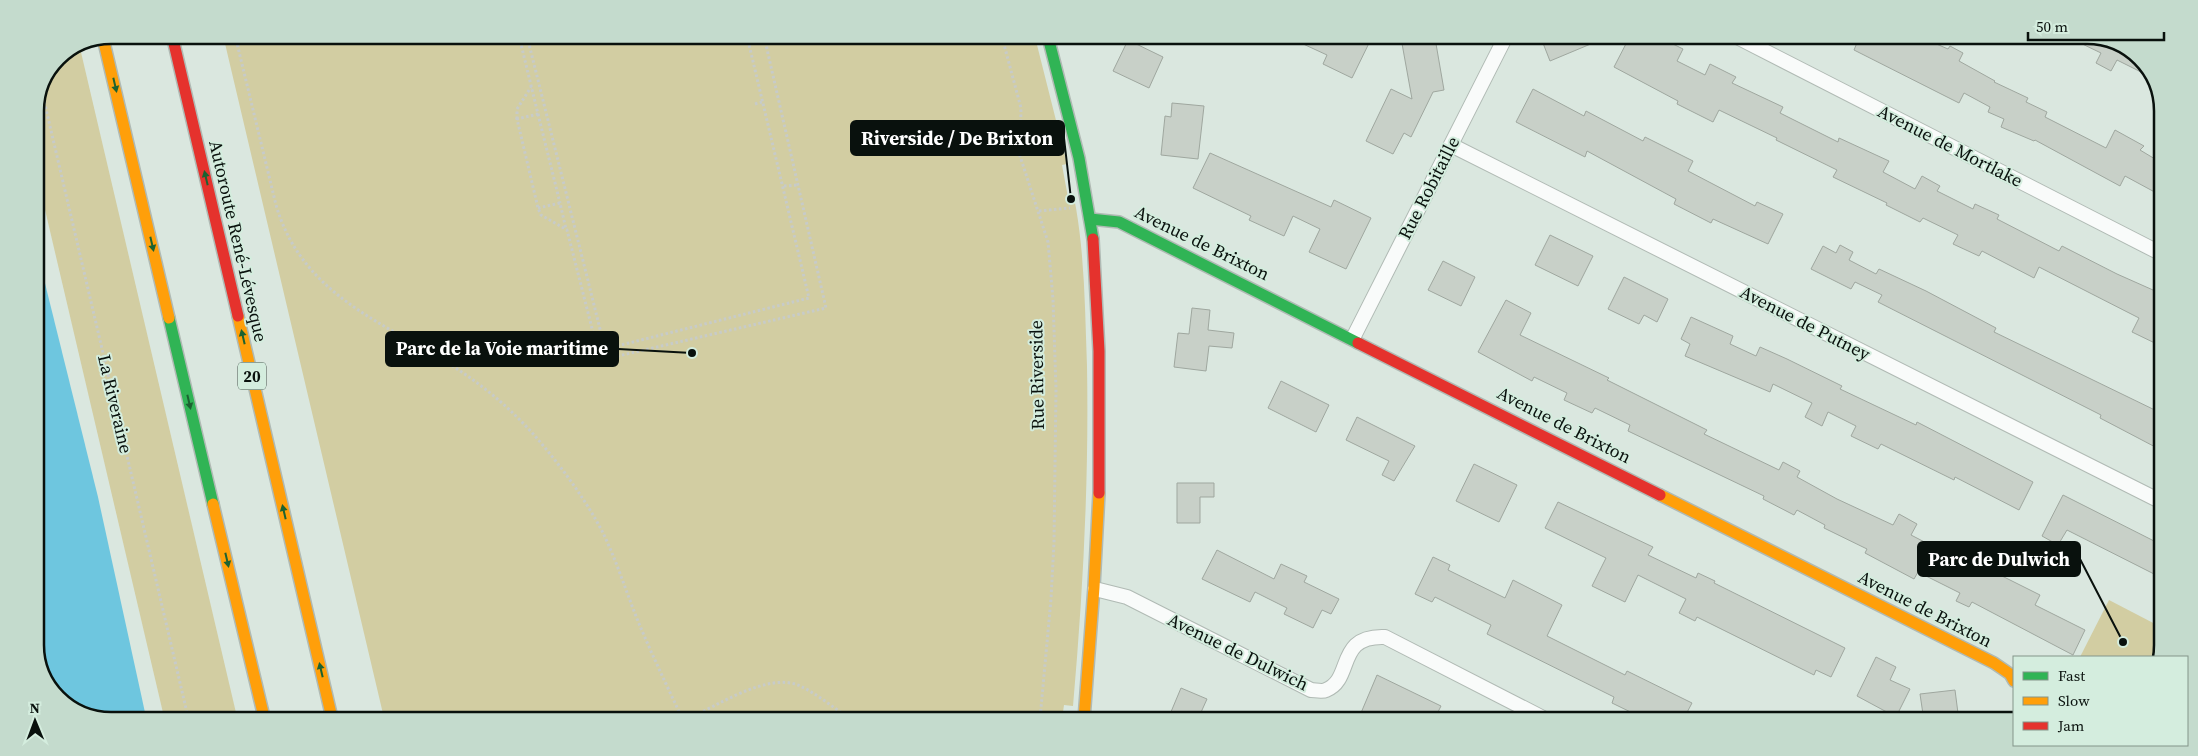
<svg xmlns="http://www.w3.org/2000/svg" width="2198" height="756" viewBox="0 0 2198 756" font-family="'Source Serif 4',serif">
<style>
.green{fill:#d2cda2}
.water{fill:#6ec6df}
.building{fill:#c8d0c8;stroke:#9fa79f}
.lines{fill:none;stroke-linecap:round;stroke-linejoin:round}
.street-casing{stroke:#b0bab4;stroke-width:16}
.fast-casing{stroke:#b0bab4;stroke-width:14}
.slow-casing{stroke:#b0bab4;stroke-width:14}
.jam-casing{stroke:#b0bab4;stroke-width:14}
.path{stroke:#c7cbc9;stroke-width:3;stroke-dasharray:2.5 2.5;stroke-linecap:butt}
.street{stroke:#f9fbfa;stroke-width:14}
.fast{stroke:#30b455;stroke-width:11}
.slow{stroke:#ff9f0a;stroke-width:11}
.jam{stroke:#e5322d;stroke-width:11}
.oneway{fill:#1c6231}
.labels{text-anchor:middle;stroke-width:4;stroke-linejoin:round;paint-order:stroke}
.shield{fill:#d4edde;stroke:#46534c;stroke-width:1}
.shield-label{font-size:16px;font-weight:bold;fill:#09110d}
.street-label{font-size:18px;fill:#09110d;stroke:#d4edde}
.rim{fill:none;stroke:#09110d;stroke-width:2.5}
.leader{fill:none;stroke:#09110d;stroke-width:2}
.callout-dot{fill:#09110d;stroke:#d4edde;stroke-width:2}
.callout{fill:#09110d;stroke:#09110d;stroke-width:2}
.callout-label{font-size:19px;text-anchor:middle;font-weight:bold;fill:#fff}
</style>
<rect width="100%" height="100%" fill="#dae7df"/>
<!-- green -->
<g class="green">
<path d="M223 35 1035 37 1067 164 1062 165 1069 203H1075L1076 208C1085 261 1085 313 1087 366 1089 480 1083 593 1073 706L1064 705 1062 719 384 718Z"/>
<path d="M80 48 237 717H164L35 167V106L57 57Z"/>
<path d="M2109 600 2159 626V657H2080Z"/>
</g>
<!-- water -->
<path class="water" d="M35 243 98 497 146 717H87L51 692 35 651Z"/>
<!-- building -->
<g class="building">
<path d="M1288 37H1372L1352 78 1323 64 1327 55Z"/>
<path d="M1401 38H1435L1444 90 1433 92 1411 137 1404 133 1393 154 1366 141 1391 89 1412 99Z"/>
<path d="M1541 38H1605L1550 61Z"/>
<path d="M1629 38H1661L1683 49 1677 61 1705 75 1710 64 1736 77 1732 83 1783 107 1780 113 1838 142 1839 138 1889 161 1883 172 1915 189 1922 176 1940 186 1937 191 1973 209 1975 204 1999 215 1997 219 2059 251 2062 246 2117 274 2162 294 2161 346 2132 332 2139 318 2039 267 2034 278 1982 251 1979 256 1953 244 1958 235 1923 218 1920 222 1886 205 1887 203 1833 177 1837 170 1776 140 1777 138 1719 110 1713 122 1677 104 1678 101 1614 67Z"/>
<path d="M1859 38 1925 39 1948 49 1950 46 1963 53 1959 61 1995 81 1994 82 2028 98 2026 102 2047 112 2045 117 2106 148 2115 130 2144 146 2140 150 2160 162 2156 171 2162 174V196L2125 176 2120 186 2035 140 2034 141 2001 127 2004 119 1988 112 1990 107 1964 93 1959 103 1854 50Z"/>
<path d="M2072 39H2111L2147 64 2151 73 2149 76 2117 60 2111 71 2096 63 2101 53Z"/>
<path d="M1128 40 1163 57 1149 88 1113 71Z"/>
<path d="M1533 89 1584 116 1586 111 1643 141 1645 137 1693 161 1688 171 1755 206 1757 202 1783 214 1768 244 1713 219 1711 223 1674 204 1676 199 1587 151 1585 157 1516 122Z"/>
<path d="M1172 103 1204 106 1198 159 1161 155 1165 116 1171 117Z"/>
<path d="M1210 153 1331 207 1334 200 1371 218 1346 269 1309 252 1320 229 1293 216 1284 236 1249 220 1251 216 1193 188Z"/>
<path d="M1550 235 1593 256 1578 286 1535 265Z"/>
<path d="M1840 245 1853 252 1849 260 1876 274 1879 269 1926 291 1996 328 1994 332 2161 413V450L2100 418 2101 415 1878 302 1882 295 1855 282 1851 289 1811 269 1823 246 1836 253Z"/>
<path d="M1443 261 1475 277 1461 306 1428 290Z"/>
<path d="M1624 277 1668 299 1657 322 1644 315 1639 324 1608 309Z"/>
<path d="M1506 300 1531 313 1520 335 1609 378 1607 380 1707 430 1704 434 1779 470 1783 462 1800 471 1797 477 1837 499 1893 525 1899 514 1917 524 1911 535 1938 549 1940 545 2040 595 2035 605 2085 630 2073 655 1972 602 1969 607 1956 601 1960 593 1918 572 1914 579 1865 553 1867 549 1824 528 1825 525 1797 510 1794 515 1763 499 1764 496 1628 431 1630 425 1595 408 1592 413 1564 400 1567 393 1534 377 1532 381 1478 352Z"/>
<path d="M1192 308 1210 310 1208 330 1234 333 1232 348 1209 346 1206 371 1174 367 1178 333 1189 334Z"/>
<path d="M1691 317 1733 336 1730 344 1756 356 1760 347 1787 359 1842 386 1840 389 1916 425 1917 422 2033 482 2019 510 1955 477 1954 480 1881 444 1878 449 1851 436 1856 426 1828 412 1822 426 1805 417 1812 403 1773 384 1770 392 1685 356 1690 344 1681 339Z"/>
<path d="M1281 381 1329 405 1316 432 1268 408Z"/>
<path d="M1357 417 1415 446 1394 481 1382 475 1389 461 1346 440Z"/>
<path d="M1474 464 1517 485 1499 522 1456 501Z"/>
<path d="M1177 483H1214V497H1200V523H1177Z"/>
<path d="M2063 495 2160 544V577L2067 530 2058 545 2042 536Z"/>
<path d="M1558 502 1653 547 1648 555 1696 578 1698 573 1715 581 1714 583 1845 648 1831 677 1816 670 1814 675 1697 617 1695 621 1679 613 1686 599 1638 575 1625 602 1592 586 1606 558 1545 528Z"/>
<path d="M1217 550 1274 579 1281 564 1307 576 1304 582 1339 599 1331 614 1322 610 1313 628 1284 614 1287 608 1255 592 1250 602 1202 579Z"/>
<path d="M1433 557 1450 565 1448 570 1505 598 1513 580 1562 605 1547 636 1625 675 1627 671 1692 703 1683 720H1647L1612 703 1614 697 1487 634 1491 625 1435 597 1432 602 1415 594Z"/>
<path d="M1876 657 1896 667 1890 680 1910 689 1896 717 1857 696Z"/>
<path d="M1377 675 1441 706 1434 720H1358Z"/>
<path d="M1181 688 1207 699 1198 719H1168Z"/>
<path d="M1955 690 1959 721H1924L1920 694Z"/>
</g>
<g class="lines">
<defs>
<g id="street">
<path d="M1739 38 2162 254"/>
<path d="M1451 145 2160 501"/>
<path d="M1353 338 1505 38"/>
<path d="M1095 589 1127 597 1311 690C1315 690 1322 692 1326 690 1354 679 1335 635 1385 637L1547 720"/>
</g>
<g id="fast">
<path d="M1048 37 1079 158 1093 239"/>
<path d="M1090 219 1119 222 1358 343"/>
<path d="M169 318 213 504"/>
</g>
<g id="slow">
<path d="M103 38 169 318"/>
<path d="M238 316 332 718"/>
<path d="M1660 495 1994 663 2010 674 2014 681"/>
<path d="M213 504 264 717"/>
<path d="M1084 719 1094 587 1099 493"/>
</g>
<g id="jam">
<path d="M172 35 238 316"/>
<path d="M1093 239 1099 351V493"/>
<path d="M1358 343 1660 495"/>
</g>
</defs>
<!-- street casing -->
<use href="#street" class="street-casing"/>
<!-- fast casing -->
<use href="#fast" class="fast-casing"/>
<!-- slow casing -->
<use href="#slow" class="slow-casing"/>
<!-- jam casing -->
<use href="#jam" class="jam-casing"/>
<!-- path -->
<g class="path">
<path d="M235 35 276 205C302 295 383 322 454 367 484 386 511 409 535 436 560 465 584 497 602 531 617 561 627 595 640 626 653 657 668 688 682 718"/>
<path d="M519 36 538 114 517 119 538 208 541 215 567 230 599 356 605 359 826 308 764 36"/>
<path d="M527 36 605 349 809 298 747 36"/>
<path d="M1002 37 1021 108 1020 156 1048 242 1053 299 1056 389 1054 542 1051 599 1040 719"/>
<path d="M42 92 188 717"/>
<path d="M755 104 762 102"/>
<path d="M538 114 560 203"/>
<path d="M517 119V109L531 87"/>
<path d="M784 186 798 185"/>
<path d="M538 208 560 203 566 229"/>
<path d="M1039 211 1070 208"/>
<path d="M2003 714H2005"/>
<path d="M690 718C718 705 767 673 798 685 816 693 834 708 850 719"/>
</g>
<!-- street -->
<use href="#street" class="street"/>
<!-- fast -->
<use href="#fast" class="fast"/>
<!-- slow -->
<use href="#slow" class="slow"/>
<!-- jam -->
<use href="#jam" class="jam"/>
</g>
<!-- one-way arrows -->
<defs><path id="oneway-solid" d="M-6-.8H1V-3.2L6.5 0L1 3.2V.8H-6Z" transform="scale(1.25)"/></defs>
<g class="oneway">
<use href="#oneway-solid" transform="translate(115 85) rotate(77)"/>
<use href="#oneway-solid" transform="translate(206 178) rotate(-103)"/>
<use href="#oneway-solid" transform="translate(152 244) rotate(77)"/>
<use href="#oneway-solid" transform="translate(243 337) rotate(-103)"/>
<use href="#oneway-solid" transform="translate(189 402) rotate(77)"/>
<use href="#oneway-solid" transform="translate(284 512) rotate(-103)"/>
<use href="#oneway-solid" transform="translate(227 560) rotate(77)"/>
<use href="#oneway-solid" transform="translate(321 670) rotate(-103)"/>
</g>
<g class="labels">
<!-- shield labels -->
<rect class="shield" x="238" y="362.5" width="28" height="27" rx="4"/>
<g class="shield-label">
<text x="252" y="382">20</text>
</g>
<!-- street labels -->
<g class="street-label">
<text transform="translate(1950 146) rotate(27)" y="6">Avenue de Mortlake</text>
<text transform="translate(1429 188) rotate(-63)" y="6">Rue Robitaille</text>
<text transform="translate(238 241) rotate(77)" y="6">Autoroute René-Lévesque</text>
<text transform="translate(1202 243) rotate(26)" y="6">Avenue de Brixton</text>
<text transform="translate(1805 323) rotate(27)" y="6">Avenue de Putney</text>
<text transform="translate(1037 375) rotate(-91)" y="6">Rue Riverside</text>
<text transform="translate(115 404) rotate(77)" y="6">La Riveraine</text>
<text transform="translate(1564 425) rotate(27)" y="6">Avenue de Brixton</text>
<text transform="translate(1925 609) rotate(27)" y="6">Avenue de Brixton</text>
<text transform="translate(1238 652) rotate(26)" y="6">Avenue de Dulwich</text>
</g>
</g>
<!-- crop -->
<path d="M0 0H2198V756H0ZM111 44H2087A67 67 0 0 1 2154 111V645A67 67 0 0 1 2087 712H111A67 67 0 0 1 44 645V111A67 67 0 0 1 111 44Z" fill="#c4dbcd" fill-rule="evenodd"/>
<path class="rim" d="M111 44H2087A67 67 0 0 1 2154 111V645A67 67 0 0 1 2087 712H111A67 67 0 0 1 44 645V111A67 67 0 0 1 111 44Z"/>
<!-- callouts -->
<path class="leader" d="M1071 199L1064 138M692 353L618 349M2123 642L2080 559"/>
<g class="callout-dot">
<circle cx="1071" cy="199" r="5"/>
<circle cx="692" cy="353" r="5"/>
<circle cx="2123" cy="642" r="5"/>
</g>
<g class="callout">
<rect x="851" y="121" width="213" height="34" rx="5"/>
<rect x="386" y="332" width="232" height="34" rx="5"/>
<rect x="1918" y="542" width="162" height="34" rx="5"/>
</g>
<g class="callout-label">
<text x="957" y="145">Riverside / De Brixton</text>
<text x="502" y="355">Parc de la Voie maritime</text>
<text x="1999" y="566">Parc de Dulwich</text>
</g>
<!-- legend -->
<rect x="2013" y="656" width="175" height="90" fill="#d4edde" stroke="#83958a"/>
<rect x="2023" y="672" width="25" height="8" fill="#30b455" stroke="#83958a"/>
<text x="2058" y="681" font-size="15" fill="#09110d">Fast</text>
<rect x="2023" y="697" width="25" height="8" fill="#ff9f0a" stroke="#83958a"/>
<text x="2058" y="706" font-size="15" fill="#09110d">Slow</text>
<rect x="2023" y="722" width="25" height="8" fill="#e5322d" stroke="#83958a"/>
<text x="2058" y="731" font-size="15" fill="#09110d">Jam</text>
<!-- north arrow -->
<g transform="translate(35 721) rotate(359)" stroke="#d4edde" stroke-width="4" paint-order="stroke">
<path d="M0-4L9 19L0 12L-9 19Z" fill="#09110d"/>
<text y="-8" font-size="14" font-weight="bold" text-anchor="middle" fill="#09110d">N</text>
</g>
<!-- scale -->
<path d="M2028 32v8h136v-8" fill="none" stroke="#09110d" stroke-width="2.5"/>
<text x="2036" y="32" font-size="15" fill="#09110d" stroke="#d4edde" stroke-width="4" paint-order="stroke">50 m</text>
</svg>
